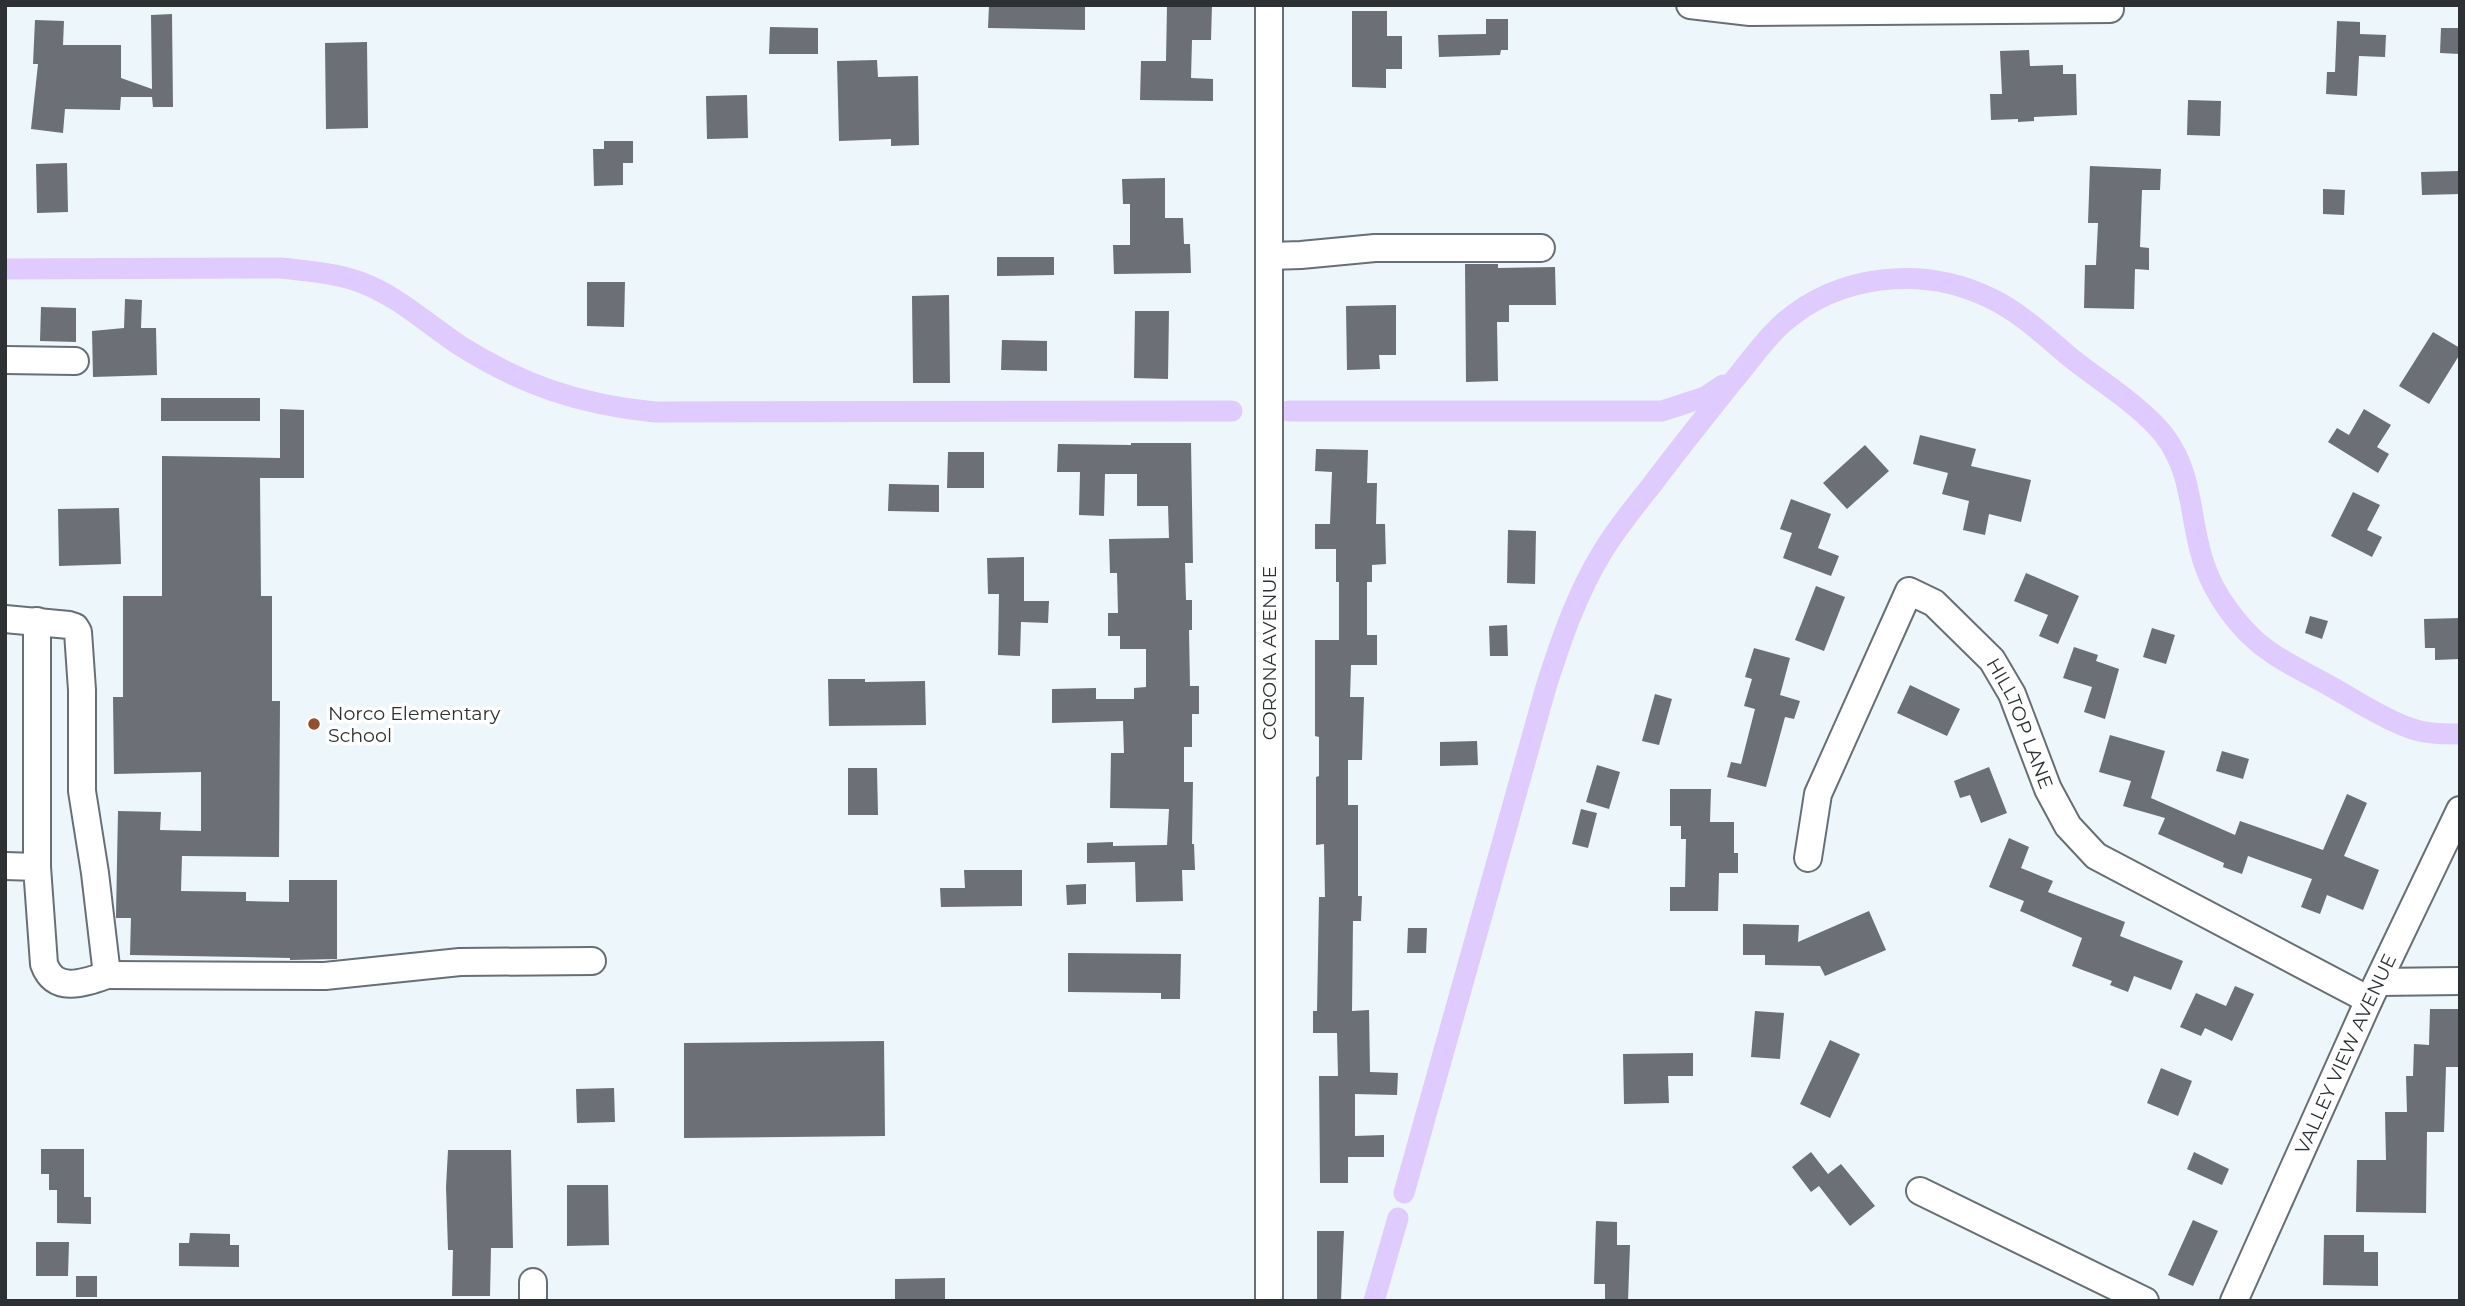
<svg xmlns="http://www.w3.org/2000/svg" width="2465" height="1306" viewBox="0 0 2465 1306" font-family="Montserrat,sans-serif">
<style>
.lines{fill:none;stroke-linecap:round;stroke-linejoin:round}
.canal{stroke:#dfcbfd;stroke-width:21}
.building{fill:#6c6f76}
.minor-casing{stroke:#686f74;stroke-width:30}
.minor{stroke:#fff;stroke-width:26}
.poi-dot{fill:#954e2a;stroke:#fff;stroke-width:2.5}
.labels{text-anchor:middle;stroke-width:7;stroke-linejoin:round;paint-order:stroke}
.street-label{font-size:19px;fill:#2d3133;stroke:#fff}
.poi-label{font-size:19px;fill:#2d3133;stroke:#fff;text-anchor:start}
</style>
<rect width="100%" height="100%" fill="#edf6fb"/>
<g class="lines">
<!-- canal -->
<g class="canal">
<path d="M5 269 281 268C307 271 335 273 360 282 398 296 426 323 459 345 522 385 581 405 655 412L1232 411"/>
<path d="M1289 411H1662L1705 397 1723 385"/>
<path d="M1404 1193 1546 687C1561 640 1577 593 1603 551 1617 528 1634 507 1651 486 1678 450 1706 415 1734 380 1750 361 1764 340 1782 324 1838 274 1923 265 1990 298 2020 312 2046 337 2071 358 2100 381 2142 407 2164 435 2196 477 2188 523 2206 569 2215 594 2235 622 2255 640 2276 659 2305 672 2330 686 2355 700 2380 717 2407 727 2424 734 2442 734 2460 734"/>
<path d="M1374 1301 1398 1218"/>
</g>
</g>
<!-- building -->
<g class="building">
<path d="M989 5H1085V30L988 28Z"/>
<path d="M1167 5H1212L1211 40H1192L1191 78 1213 79V101L1140 100 1141 61H1166Z"/>
<path d="M1352 11H1387V36H1402V69H1386V88L1352 87Z"/>
<path d="M172 14 173 107H153L152 97H121L120 110 65 109 63 133 31 129 38 64H33L35 20 64 21 63 45H121V78L152 89 151 15Z"/>
<path d="M1486 19H1508V50H1501L1500 55 1439 57 1438 35 1486 34Z"/>
<path d="M2337 21 2360 22V34L2386 35 2385 57 2359 56 2357 96 2326 94 2327 72H2335Z"/>
<path d="M770 27 818 28V54H769Z"/>
<path d="M2441 28H2460V54L2440 53Z"/>
<path d="M367 42 368 128 326 129 325 43Z"/>
<path d="M2029 50 2030 66 2063 65V74H2076L2077 115 2034 117V121L2018 122V119L1991 120 1990 94H2002L2000 51Z"/>
<path d="M877 60 878 77 918 76 919 145 891 146V139L839 141 837 61Z"/>
<path d="M747 95 748 138 707 139 706 96Z"/>
<path d="M2188 100 2221 101 2220 136 2187 135Z"/>
<path d="M604 141H633V163H623V185L594 186 593 149H604Z"/>
<path d="M67 163 68 212 37 213 36 164Z"/>
<path d="M2090 166 2161 169 2160 190H2142L2140 247 2149 248V270L2135 269 2134 309 2084 308 2085 265H2096L2098 223H2088Z"/>
<path d="M2460 171V194L2422 195 2421 172Z"/>
<path d="M1165 178V218H1183L1184 244H1190L1191 273 1114 274 1113 245H1130V204H1123L1122 179Z"/>
<path d="M2323 189 2345 190 2344 215 2323 214Z"/>
<path d="M997 257H1054V275L997 276Z"/>
<path d="M1465 264H1498V268L1555 267 1556 305H1509V322H1497L1498 381 1466 382Z"/>
<path d="M587 282H625L624 327 587 326Z"/>
<path d="M949 295 950 383H913L912 296Z"/>
<path d="M125 299 142 300 141 328H156L157 375 93 377 92 331 124 328Z"/>
<path d="M1396 305V355H1379L1380 369 1347 370 1346 306Z"/>
<path d="M41 307 76 308V342L40 341Z"/>
<path d="M1135 311H1169L1168 379 1134 378Z"/>
<path d="M2433 332 2460 348V354L2429 404 2399 386Z"/>
<path d="M1002 340 1047 341V371L1001 370Z"/>
<rect x="161" y="398" width="99" height="23"/>
<path d="M280 409 304 410V478H260L261 596H272V701H280L279 857 182 856 181 891 246 892V901L289 902V880H337V959L290 960V958L130 955 131 918H116V915L118 811 161 812 160 830 201 831V772L114 774 113 697H123V596H162V456L280 458Z"/>
<path d="M2364 409 2391 425 2377 447 2389 454 2378 473 2328 442 2337 428 2349 435Z"/>
<path d="M1920 435 1976 449 1971 466 2031 480 2021 522 1989 514 1985 535 1963 530 1969 501 1942 494 1948 473 1913 464Z"/>
<path d="M1131 443H1191L1193 563H1185L1186 600H1192V630H1189L1190 686H1199V714H1192V747H1184V782H1193L1192 844H1194L1195 870H1182L1183 901 1136 902 1135 862 1087 863V843L1113 842V846L1167 845 1169 809 1110 808 1111 753H1124L1123 721 1052 723V689L1096 688V699H1134V688L1146 687V649H1120V636H1108V613H1118L1117 573H1110L1109 539 1169 538 1168 506H1137V474H1105L1104 516 1079 515 1080 472H1057L1058 444 1131 445Z"/>
<path d="M1865 445 1889 471 1847 509 1823 483Z"/>
<path d="M1316 449 1368 450 1367 483H1377L1376 524H1385L1386 564 1372 565V582H1367V635H1377V665H1351L1350 697H1364L1362 760H1348V805H1358V896H1362L1361 921H1353L1352 1011 1369 1010 1370 1072 1398 1073 1397 1095 1355 1094V1136L1384 1135V1157H1348V1183H1320L1319 1076H1338L1337 1033H1313V1011H1317L1319 897H1325L1324 844 1316 845V777L1319 776V737L1315 736V640H1339V582H1336V549H1315V524H1330L1332 472 1315 471Z"/>
<path d="M948 452H984V488H947Z"/>
<path d="M889 484 939 485V512L888 511Z"/>
<path d="M2353 492 2380 505 2367 530 2382 537 2372 557 2331 536Z"/>
<path d="M1791 499 1831 514 1818 548 1839 556 1831 576 1783 558 1792 533 1780 529Z"/>
<path d="M119 508 121 564 59 566 58 509Z"/>
<path d="M1508 530 1536 531 1535 584 1507 583Z"/>
<path d="M1024 557V601H1049L1048 623 1021 622 1020 656 998 655 999 594H988L987 558Z"/>
<path d="M2026 573 2079 596 2058 644 2039 636 2048 615 2014 601Z"/>
<path d="M1816 586 1845 597 1824 651 1795 640Z"/>
<path d="M2310 616 2328 621 2322 639 2305 633Z"/>
<path d="M2460 618V659L2435 660V648H2425L2424 619Z"/>
<path d="M1507 625 1508 656H1490L1489 626Z"/>
<path d="M2152 628 2175 635 2166 664 2143 657Z"/>
<path d="M2074 647 2098 655 2096 661 2119 669 2105 719 2084 712 2092 687 2063 678Z"/>
<path d="M1754 648 1790 658 1780 695 1800 701 1794 719 1785 717 1766 787 1727 777 1731 762 1741 764 1755 709 1744 706 1752 679 1745 677Z"/>
<path d="M828 679H865V682L925 681 926 725 829 726Z"/>
<path d="M1910 685 1960 709 1947 736 1897 713Z"/>
<path d="M1655 694 1672 699 1659 745 1642 741Z"/>
<path d="M2110 735 2165 751 2151 798 2235 835 2240 821 2323 850 2347 794 2367 803 2344 856 2379 870 2363 910 2327 895 2320 914 2301 907 2312 879 2248 856 2242 874 2223 867 2224 863 2158 834 2165 818 2123 806 2131 781 2099 772Z"/>
<path d="M1477 741 1478 765 1440 766V742Z"/>
<path d="M2222 751 2249 759 2243 779 2216 771Z"/>
<path d="M1597 765 1620 772 1609 809 1586 802Z"/>
<path d="M1989 767 2007 813 1981 823 1970 795 1960 798 1954 781Z"/>
<path d="M848 768H877L878 815H848Z"/>
<path d="M1670 789H1711L1710 822H1734V853H1738V873H1719L1718 911H1670V887H1685L1686 839H1681V826H1670Z"/>
<path d="M1581 809 1597 813 1588 848 1572 844Z"/>
<path d="M2009 838 2029 847 2021 868 2053 881 2048 892 2125 922 2120 936 2183 961 2171 990 2134 976 2128 992 2110 985 2112 981 2072 966 2082 938 2020 911 2024 901 1989 887Z"/>
<path d="M964 870H1022V906L941 907 940 888H965Z"/>
<path d="M1086 884V904L1067 905 1066 885Z"/>
<path d="M1869 911 1886 950 1825 976 1820 966 1765 965V955H1743V924L1799 925 1798 942Z"/>
<path d="M1408 928H1427L1426 953H1407Z"/>
<path d="M1068 953 1181 954 1180 999H1161V993L1068 992Z"/>
<path d="M2235 986 2254 994 2232 1041 2205 1028 2201 1036 2180 1027 2196 993 2226 1006Z"/>
<path d="M2430 1009H2460V1067H2446L2444 1132H2427L2426 1213 2356 1212 2357 1160H2386L2385 1112H2407L2406 1076H2413L2414 1044 2429 1045Z"/>
<path d="M1755 1011 1784 1013 1780 1059 1751 1057Z"/>
<path d="M1830 1040 1860 1054 1830 1118 1800 1104Z"/>
<path d="M884 1041 885 1136 684 1138V1043Z"/>
<path d="M1693 1053V1076H1668L1669 1103 1624 1104 1623 1054Z"/>
<path d="M2161 1068 2192 1081 2178 1116 2147 1103Z"/>
<path d="M614 1088 615 1122 577 1123 576 1089Z"/>
<path d="M41 1149H84V1197H91V1224L57 1223V1190H49V1174H41Z"/>
<path d="M448 1150H511L513 1248H491L490 1296H452L453 1250H448L446 1187Z"/>
<path d="M1811 1152 1828 1174 1841 1164 1875 1206 1850 1226 1819 1186 1811 1192 1792 1167Z"/>
<path d="M2194 1152 2229 1169 2222 1185 2187 1169Z"/>
<path d="M567 1185H608L609 1245 567 1246Z"/>
<path d="M2193 1220 2218 1231 2193 1286 2168 1275Z"/>
<path d="M1596 1221 1617 1222V1245H1630L1628 1301H1605V1284H1594Z"/>
<path d="M1317 1231H1344L1341 1300H1317Z"/>
<path d="M190 1233 230 1234V1245H239V1267L179 1266V1243H189Z"/>
<path d="M2324 1235H2364V1252H2378V1286L2323 1285Z"/>
<path d="M36 1242H69L68 1276H36Z"/>
<rect x="76" y="1276" width="21" height="21"/>
<path d="M945 1278V1301H895V1279Z"/>
</g>
<g class="lines">
<defs>
<g id="minor">
<path d="M1269 5V1301"/>
<path d="M1690 5 1750 12 2110 9"/>
<path d="M1269 256 1301 255 1375 248H1541"/>
<path d="M5 360 75 361"/>
<path d="M5 619 69 625 75 627 78 632 82 690V791L95 873 107 975C84 983 55 994 44 964L37 867 5 866"/>
<path d="M37 621V867"/>
<path id="s1" d="M1808 858 1818 794 1909 591 1934 603 1992 660 2012 694 2048 789 2068 826 2096 856 2369 1000"/>
<path d="M107 975 325 976 460 962 592 961"/>
<path d="M2378 982 2460 981"/>
<path d="M1920 1191 2145 1301"/>
<path d="M533 1301V1282"/>
<path id="s2" d="M2234 1301 2369 1000 2460 810"/>
</g>
</defs>
<!-- minor casing -->
<use href="#minor" class="minor-casing"/>
<!-- minor -->
<use href="#minor" class="minor"/>
</g>
<!-- markers -->
<circle class="poi-dot" cx="314" cy="724" r="7"/>
<g class="labels">
<!-- street labels -->
<g class="street-label">
<text transform="translate(1269 653) rotate(-90)" y="7">CORONA AVENUE</text>
<text dy="7" stroke="none"><textPath href="#s1" startOffset="466">HILLTOP LANE</textPath></text>
<text dy="7" stroke="none"><textPath href="#s2" startOffset="271">VALLEY VIEW AVENUE</textPath></text>
</g>
<!-- poi labels -->
<g class="poi-label">
<text x="328" y="720">Norco Elementary<tspan x="328" dy="22">School</tspan></text>
</g>
</g>
<!-- border -->
<rect width="2465" height="1306" fill="none" stroke="#2d3133" stroke-width="14"/>
</svg>
